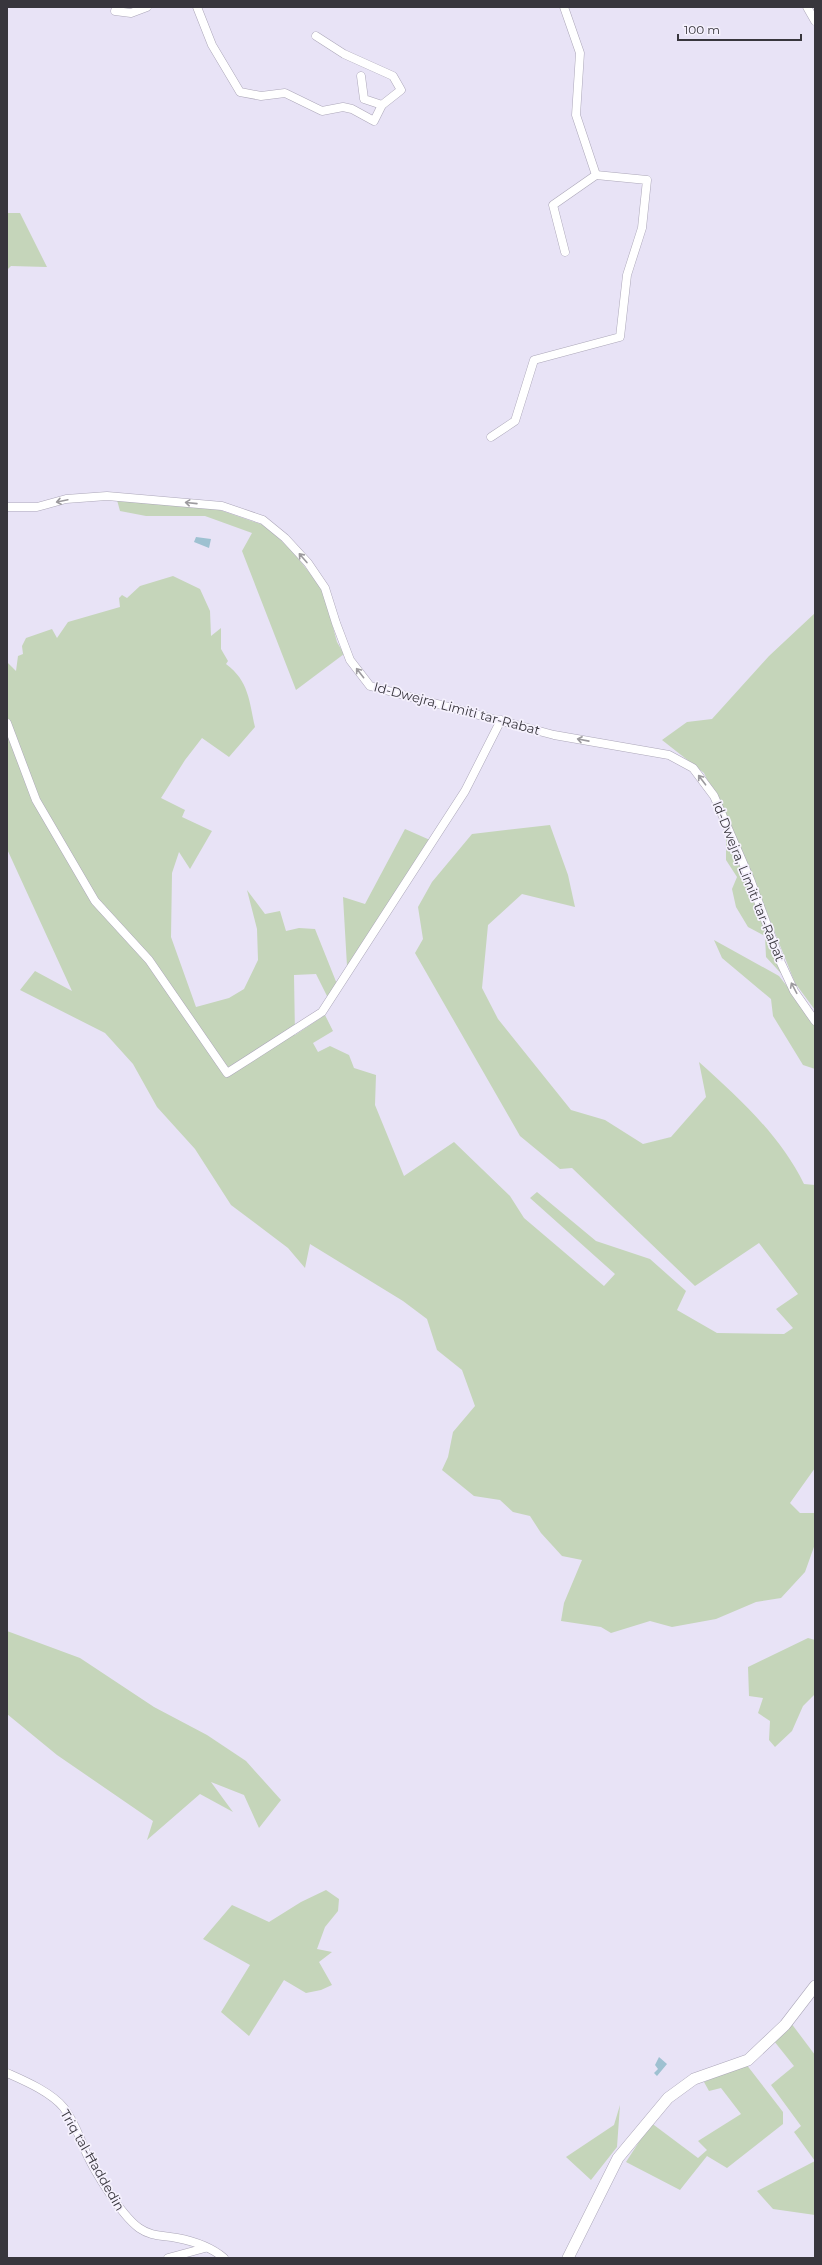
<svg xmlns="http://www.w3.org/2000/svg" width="822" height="2265" viewBox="0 0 822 2265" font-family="Montserrat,sans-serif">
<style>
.green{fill:#c5d5ba}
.water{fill:#9ec1d1}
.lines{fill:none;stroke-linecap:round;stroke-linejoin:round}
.street-casing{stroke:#aca7b9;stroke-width:9}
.secondary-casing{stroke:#aca7b9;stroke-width:12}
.street{stroke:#fff;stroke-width:8}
.secondary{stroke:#fff;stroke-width:11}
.oneway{stroke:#9c9a9e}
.labels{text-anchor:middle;stroke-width:3.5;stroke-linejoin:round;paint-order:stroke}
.street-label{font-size:13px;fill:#38363d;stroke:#f5f1fd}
</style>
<rect width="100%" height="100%" fill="#e8e3f6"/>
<!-- green -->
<g class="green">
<path d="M7 213H20L47 267 11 266 7 270Z"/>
<path d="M117 500 217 509 266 526 294 553 323 590 337 642 344 654 296 690 242 551 252 533 205 516H146L120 511Z"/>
<path d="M173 576 200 589 210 611 211 636 221 628V649L228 661 226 664C249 681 249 701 255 727L229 757 202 738 185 760 161 798 185 810 182 817 212 831 190 869 179 852 172 873 171 937 196 1007 229 998 244 989 258 960 257 929 247 890 265 914 280 911 286 931 299 928 315 929 337 984 328 998 316 974 294 975 295 1035 325 1015 333 1031 313 1043 318 1052 330 1046 349 1055 354 1068 376 1075 375 1105 404 1176 454 1142 510 1196 524 1218 604 1286 615 1274 530 1198 537 1192 596 1241 650 1259 686 1291 677 1310 717 1333 784 1334 793 1328 776 1309 798 1294 759 1243 695 1286 572 1168 560 1169 520 1136 415 953 423 939 418 907 432 882 472 834 550 825 568 875 575 907 522 894 488 925 482 988 498 1019 571 1110 605 1120 643 1144 671 1137 706 1097 699 1062C739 1098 780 1135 804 1184L815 1185V1468L790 1503 800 1513H815V1544L805 1572 781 1598 756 1602 716 1619 672 1627 650 1621 611 1633 601 1627 561 1621 564 1603 582 1560 562 1556 541 1533 530 1516 513 1512 500 1500 474 1496 442 1470 448 1457 453 1432 475 1406 462 1370 437 1350 427 1319 403 1301 310 1244 305 1268 288 1248 231 1205 195 1149 157 1107 133 1064 105 1033 20 990 35 971 72 991 7 849V662L16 671 18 656 23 654 22 646 26 638 52 629 57 638 68 622 120 607 119 598 122 595 127 598 140 586Z"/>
<path d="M815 613V1010L795 983 753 878 704 773 662 740 687 722 712 719 769 656Z"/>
<path d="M405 829 430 840 347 966 343 897 365 904Z"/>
<path d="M726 833 788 981 766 957 765 936 748 927 736 907 732 889 737 877 726 860Z"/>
<path d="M714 940 779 976 815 1022V1069L803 1065 773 1016 771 999 722 958Z"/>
<path d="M7 1631 80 1658 154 1707 207 1735 246 1761 281 1800 259 1828 244 1795 211 1782 233 1812 200 1794 147 1840 153 1821 57 1755 7 1714Z"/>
<path d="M808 1638 815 1640V1694L803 1706 792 1731 775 1747 769 1740 770 1721 758 1713 763 1698 749 1696 748 1667Z"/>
<path d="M326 1890 339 1899 338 1911 325 1927 317 1949 332 1952 319 1962 332 1985 321 1990 306 1993 284 1980 249 2036 221 2012 250 1965 203 1939 232 1905 269 1922 301 1902Z"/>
<path d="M791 2023 815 2055V2161L794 2132 801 2126 771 2085 794 2066 774 2041Z"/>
<path d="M746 2064 783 2112V2124L727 2168 707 2156 680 2190 626 2162 650 2125H654L698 2158 707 2150 698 2141 741 2114 721 2088 709 2091 704 2082Z"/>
<path d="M620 2105 617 2147 591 2180 566 2157 614 2125Z"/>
<path d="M815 2161V2215L773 2209 757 2191Z"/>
</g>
<!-- water -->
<g class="water">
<path d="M196 537 211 539 209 548 194 542Z"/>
<path d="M659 2057 667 2064 657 2076 654 2073 658 2069 655 2065Z"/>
</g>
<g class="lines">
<defs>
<g id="street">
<path d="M197 7 212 45 240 92 261 96 285 93 322 111 343 107 352 109 374 121 382 105 401 90 393 76 344 54 316 36"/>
<path d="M564 7 580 53 576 115 596 175 553 205 565 252"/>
<path d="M807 7 815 21"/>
<path d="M115 11 131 13 147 7"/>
<path d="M361 76 364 99 382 105"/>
<path d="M491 437 515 421 534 360 620 337 627 275 642 228 647 180 596 175"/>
<path d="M7 507H37L66 499 107 496 222 506 263 520 285 538 308 563 325 588 336 623 350 660 370 686 554 735 669 755 693 768 714 796 750 879 781 963 794 991 815 1021"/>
<path d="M7 723 36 800 95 901 149 960 227 1073 322 1012 465 791 501 720"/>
<path d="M7 2073C25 2081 51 2092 64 2108 73 2120 77 2131 83 2145 91 2167 121 2215 139 2228 152 2237 162 2235 177 2238 193 2241 211 2247 224 2258"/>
<path d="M168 2258 205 2248"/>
</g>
<path id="secondary" d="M568 2258 618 2158 668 2098 694 2079 748 2060 785 2025 815 1986"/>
</defs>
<!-- street casing -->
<use href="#street" class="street-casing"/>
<!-- secondary casing -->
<use href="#secondary" class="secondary-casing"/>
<!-- street -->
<use href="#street" class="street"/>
<!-- secondary -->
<use href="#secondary" class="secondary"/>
</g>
<!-- one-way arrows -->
<defs><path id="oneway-shaft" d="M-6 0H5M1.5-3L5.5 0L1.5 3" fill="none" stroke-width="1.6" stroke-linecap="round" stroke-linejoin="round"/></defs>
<g class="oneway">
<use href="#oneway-shaft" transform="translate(62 501) rotate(168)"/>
<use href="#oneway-shaft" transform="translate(191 503) rotate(-174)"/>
<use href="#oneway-shaft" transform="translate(303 558) rotate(-131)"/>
<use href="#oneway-shaft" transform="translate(360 673) rotate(-128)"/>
<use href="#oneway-shaft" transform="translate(583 740) rotate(-169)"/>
<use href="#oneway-shaft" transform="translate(702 780) rotate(-127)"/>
<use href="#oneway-shaft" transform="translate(794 988) rotate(-118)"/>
</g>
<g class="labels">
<!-- street labels -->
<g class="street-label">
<text transform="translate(457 708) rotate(15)" y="5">Id-Dwejra, Limiti tar-Rabat</text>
<text transform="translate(749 881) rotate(68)" y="5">Id-Dwejra, Limiti tar-Rabat</text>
<text transform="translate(93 2160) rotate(60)" y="5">Triq tal-Ħaddedin</text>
</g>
</g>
<!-- border -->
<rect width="822" height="2265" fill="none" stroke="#38363d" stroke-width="16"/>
<!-- scale -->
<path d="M678 34v6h123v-6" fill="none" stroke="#38363d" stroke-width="2"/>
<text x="684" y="34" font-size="12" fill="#38363d" stroke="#f5f1fd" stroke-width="3" paint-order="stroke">100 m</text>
</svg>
